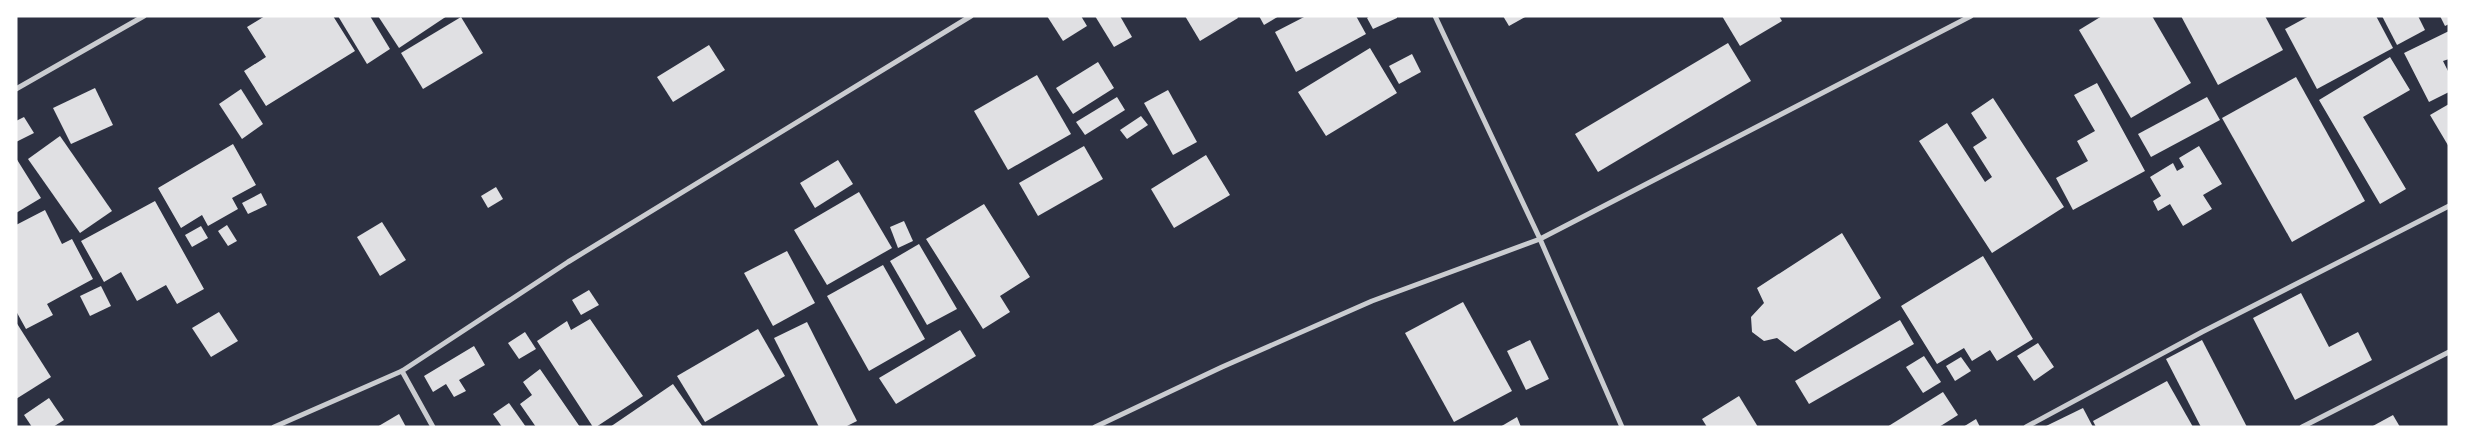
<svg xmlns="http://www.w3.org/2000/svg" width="2465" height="443" viewBox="0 0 2465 443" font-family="'Archivo Narrow',sans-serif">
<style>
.building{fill:#e0e0e3}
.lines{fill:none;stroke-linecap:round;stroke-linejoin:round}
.minor{stroke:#caccd0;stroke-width:5}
</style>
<rect width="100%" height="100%" fill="#2d3142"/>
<!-- building -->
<g class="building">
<path d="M265 16H333L355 51 266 106 244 71 266 57 247 27Z"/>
<path d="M338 16H370L390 49 367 64Z"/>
<path d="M378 16H447L399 48Z"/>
<path d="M1047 16H1081L1087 26 1063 41Z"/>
<path d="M1095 16H1120L1132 37 1114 47Z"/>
<path d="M1185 16H1237L1238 18 1200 41Z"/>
<path d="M1259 16H1279L1264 25Z"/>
<path d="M1306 16H1356L1366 34 1296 72 1275 32Z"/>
<path d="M1370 16H1397V18L1373 29 1367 18Z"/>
<path d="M1503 16H1527L1509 26Z"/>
<path d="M1722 16H1779L1782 21 1740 46Z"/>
<path d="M2102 16H2152L2191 83 2131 118 2079 30Z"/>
<path d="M2181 16H2265L2283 50 2218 85Z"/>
<path d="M2309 16H2376L2393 48 2317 89 2285 29Z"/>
<path d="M2382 16H2418L2425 30 2397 45Z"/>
<path d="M2440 16H2449V24L2445 26Z"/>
<path d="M461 17 483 53 423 89 401 53Z"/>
<path d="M2449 31V59L2443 61 2449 73V92L2429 102 2404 53Z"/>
<path d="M1728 43 1751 81 1598 172 1575 134Z"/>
<path d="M709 45 725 70 673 102 657 77Z"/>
<path d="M1370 48 1397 93 1326 136 1298 92Z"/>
<path d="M1412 54 1421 72 1399 84 1389 66Z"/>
<path d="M2390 57 2410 90 2363 117 2406 189 2380 204 2319 100Z"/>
<path d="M1098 62 1114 88 1073 114 1056 88Z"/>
<path d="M1037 75 1071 134 1008 170 974 111Z"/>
<path d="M2296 77 2365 201 2292 242 2222 118Z"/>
<path d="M2097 83 2145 171 2073 210 2056 178 2088 161 2077 141 2095 131 2074 95Z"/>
<path d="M95 88 113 125 71 144 53 108Z"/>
<path d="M241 89 263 124 242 139 219 104Z"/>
<path d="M1168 90 1197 142 1173 155 1144 103Z"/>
<path d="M1117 97 1125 110 1085 135 1076 122Z"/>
<path d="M2207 97 2220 120 2151 157 2138 134Z"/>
<path d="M1993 98 2064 207 1992 253 1919 141 1947 123 1985 182 1992 177 1973 147 1987 138 1971 113Z"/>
<path d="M2449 104V147L2430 115Z"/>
<path d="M1141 116 1148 125 1127 139 1120 130Z"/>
<path d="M24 117 34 133 16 142V121Z"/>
<path d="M60 136 112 211 80 233 28 159Z"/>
<path d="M233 144 256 185 232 198 238 209 208 226 202 215 181 228 158 188Z"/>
<path d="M1084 146 1103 179 1038 216 1019 183Z"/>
<path d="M2199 146 2222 184 2203 195 2212 209 2183 226 2170 204 2158 211 2153 201 2161 196 2150 177 2173 163 2177 171 2184 167 2179 158Z"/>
<path d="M1206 155 1230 195 1174 228 1151 189Z"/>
<path d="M16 158 41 198 16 213Z"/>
<path d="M838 160 853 184 815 208 800 183Z"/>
<path d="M496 187 503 199 488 208 481 196Z"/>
<path d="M859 192 892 248 827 285 794 230Z"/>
<path d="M261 193 267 205 248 214 242 203Z"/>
<path d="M155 201 204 289 177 304 166 285 137 301 121 272 104 282 81 241Z"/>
<path d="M984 204 1030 277 1000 296 1010 312 983 329 926 239Z"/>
<path d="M45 210 62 244 72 239 93 279 47 304 53 315 26 329 16 311V225Z"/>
<path d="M904 221 913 241 898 248 890 227Z"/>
<path d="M382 222 406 260 380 276 357 237Z"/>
<path d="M227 225 237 241 228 246 218 231Z"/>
<path d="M201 226 208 238 192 247 185 235Z"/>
<path d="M1842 233 1881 298 1795 352 1777 338 1764 341 1752 332 1751 317 1764 303 1757 288Z"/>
<path d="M919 244 957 309 927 325 890 261Z"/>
<path d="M787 251 815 303 773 326 744 273Z"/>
<path d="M1983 256 2033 339 1997 361 1990 350 1972 361 1964 348 1937 364 1901 306Z"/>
<path d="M883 265 925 339 869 371 827 296Z"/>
<path d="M101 286 111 306 90 316 80 296Z"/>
<path d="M589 290 599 305 581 315 572 300Z"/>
<path d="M2301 293 2329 347 2358 332 2372 360 2295 400 2253 318Z"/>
<path d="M1463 302 1512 391 1454 422 1405 333Z"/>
<path d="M219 312 238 341 211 357 192 328Z"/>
<path d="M590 319 643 396 596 427H593L537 341 567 321 571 330Z"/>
<path d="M1900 320 1914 344 1809 404 1795 381Z"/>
<path d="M16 322 51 377 16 399Z"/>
<path d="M807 322 857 421 845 427H819L774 338Z"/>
<path d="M758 329 785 376 705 422 677 376Z"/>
<path d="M960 330 976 356 896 404 879 378Z"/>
<path d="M525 332 536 349 519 359 508 343Z"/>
<path d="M1530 340 1549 379 1526 390 1507 351Z"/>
<path d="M2202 340 2247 427H2201L2166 359Z"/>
<path d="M2038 343 2054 367 2034 381 2017 356Z"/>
<path d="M474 346 485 365 459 380 466 391 454 397 446 384 433 392 424 376Z"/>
<path d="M1924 356 1941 382 1923 393 1906 367Z"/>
<path d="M1961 357 1971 371 1955 381 1946 366Z"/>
<path d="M540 369 580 427H536L520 404 532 395 523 382Z"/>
<path d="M2167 381 2193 427H2096L2093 421Z"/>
<path d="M673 384 703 427H610Z"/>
<path d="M1943 392 1958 415 1939 427H1887Z"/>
<path d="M1739 396 1758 427H1707L1702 419Z"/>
<path d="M49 398 64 420 53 427H32L24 415Z"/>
<path d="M509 403 526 427H502L493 414Z"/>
<path d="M2083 408 2093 427H2044Z"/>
<path d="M399 414 406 427H377Z"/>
<path d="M2393 415 2400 427H2371Z"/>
<path d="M1517 417 1521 427H1500Z"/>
<path d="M1976 419 1980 427H1963Z"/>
</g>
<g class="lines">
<!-- minor -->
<g class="minor">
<path d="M1435 16 1540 239 1622 427"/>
<path d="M16 89 144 16"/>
<path d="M402 371 433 427"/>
<path d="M274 427 402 371 568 262 971 16"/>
<path d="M1095 427 1222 367 1372 301 1540 239 1971 16"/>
<path d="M2026 427 2202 332 2449 206"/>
<path d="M2302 427 2449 352"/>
</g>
</g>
<!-- border -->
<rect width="2465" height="443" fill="none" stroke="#ffffff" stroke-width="35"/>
</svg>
